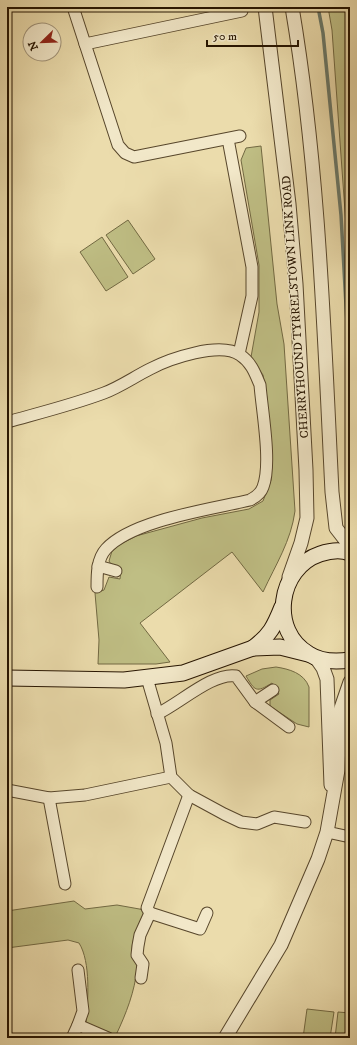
<svg xmlns="http://www.w3.org/2000/svg" width="357" height="1045" viewBox="0 0 357 1045" font-family="'IM FELL DW Pica',serif">
<style>
.green{fill:#bfbe84;stroke:#726942}
.lines{fill:none;stroke-linecap:round;stroke-linejoin:round}
.stream{stroke:#6a7868;stroke-width:3.5}
.minor-casing{stroke:#57462b;stroke-width:13}
.tertiary-casing{stroke:#57462b;stroke-width:15}
.secondary-casing{stroke:#261400;stroke-width:17}
.minor{stroke:#f2e8c9;stroke-width:11}
.tertiary{stroke:#f2e8c9;stroke-width:13}
.secondary{stroke:#f2e8c9;stroke-width:15}
.labels{text-anchor:middle;stroke-width:3;stroke-linejoin:round;paint-order:stroke}
.street-label{font-size:12px;fill:#261400;stroke:#f2e8c9}
</style>
<rect width="100%" height="100%" fill="#ebdcac"/>
<filter id="stains"><feTurbulence type="fractalNoise" baseFrequency=".005" numOctaves="4"/><feColorMatrix values="0 0 0 0 .2 0 0 0 0 .09 0 0 0 0 .02 0 0 0 .5 -.17"/></filter>
<radialGradient id="worn" r=".72"><stop offset=".6" stop-color="#630" stop-opacity="0"/><stop offset="1" stop-color="#630" stop-opacity=".3"/></radialGradient>
<!-- green -->
<g class="green">
<path d="M328 7H350V281L332 30Z"/>
<path d="M261 146 277 304 284 344 295 511C291 541 276 564 263 592L232 552 140 623 170 662 156 664H98L99 640 95 593 104 590 109 577 120 579 121 569 112 566 109 561 112 551 119 545 136 536 202 518 249 509 263 501 271 480 267 398 263 375 251 357 259 312V265L241 160 246 148Z"/>
<path d="M128 220 155 259 133 274 106 235Z"/>
<path d="M102 237 128 277 106 291 80 252Z"/>
<path d="M276 667C289 669 304 673 309 687V727L297 724 270 706V700L279 694 272 683C256 693 255 691 246 676L262 669Z"/>
<path d="M74 901 85 909 117 905 145 910C140 922 132 937 132 950 131 956 137 962 137 968 135 991 126 1014 116 1035L86 1023C88 1001 91 962 79 943L68 940 7 948V911Z"/>
<path d="M307 1009 334 1012 330 1038H303Z"/>
<path d="M338 1012 350 1013V1038H335Z"/>
</g>
<g class="lines">
<!-- stream -->
<path class="stream" d="M318 7 323 33 341 215 350 377"/>
<defs>
<g id="minor">
<path d="M73 7 118 145 125 153 134 157 240 136"/>
<path d="M85 44 242 11"/>
<path d="M228 139 252 267V296L239 354"/>
<path d="M7 422C39 413 72 405 104 393 120 387 134 377 150 369 169 359 220 341 240 355 251 362 255 373 260 385 262 411 272 464 263 487 261 493 256 497 250 500 212 509 132 520 106 549 97 559 97 574 97 587"/>
<path d="M98 566 116 571"/>
<path d="M147 678 166 743 171 777 189 795 224 814 241 822 257 824 274 817 305 822"/>
<path d="M255 702 273 690"/>
<path d="M157 714C179 704 213 672 236 676L255 702 289 727"/>
<path d="M7 790 49 798 85 795 171 777"/>
<path d="M49 798 65 884"/>
<path d="M327 832 350 837"/>
<path d="M150 913 147 908 189 795"/>
<path d="M141 978 143 964 137 955 138 946 140 935 150 913 200 929 207 913"/>
<path d="M78 1025 83 1011 78 970"/>
<path d="M72 1038 78 1025 108 1038"/>
</g>
<g id="tertiary">
<path d="M265 7 289 204 296 284 306 470 307 518 301 543 289 577"/>
<path d="M292 7C319 167 324 330 332 492L336 528 350 546"/>
<path d="M316 658 323 668 327 679 331 785"/>
<path d="M225 1038 281 945 318 859 327 832 338 770 340 711 350 682"/>
</g>
<g id="secondary">
<path d="M350 553C340 549 329 551 320 554 278 568 269 631 309 654 321 662 336 662 350 660"/>
<path d="M253 648C270 635 274 627 282 607"/>
<path d="M7 678 124 680 183 673 253 648 280 647 308 654"/>
</g>
</defs>
<!-- minor casing -->
<use href="#minor" class="minor-casing"/>
<!-- tertiary casing -->
<use href="#tertiary" class="tertiary-casing"/>
<!-- secondary casing -->
<use href="#secondary" class="secondary-casing"/>
<!-- minor -->
<use href="#minor" class="minor"/>
<!-- tertiary -->
<use href="#tertiary" class="tertiary"/>
<!-- secondary -->
<use href="#secondary" class="secondary"/>
</g>
<g class="labels">
<!-- street labels -->
<g class="street-label">
<text transform="translate(295 307) rotate(-94)" y="4">CHERRYHOUND TYRRELSTOWN LINK ROAD</text>
</g>
</g>
<!-- margin -->
<rect width="357" height="1045" fill="none" stroke="#ebdcac" stroke-width="24"/>
<rect x="8" y="8" width="341" height="1029" fill="none" stroke="#261400" stroke-width="2"/>
<rect x="12" y="12" width="333" height="1021" fill="none" stroke="#261400"/>
<!-- north arrow -->
<g transform="translate(42 42) rotate(247)"><circle r="19" fill="#f2e8c9" stroke="#a09379"/>
<path d="M0-3L7 15L0 10L-7 15Z" fill="#8f2418"/>
<text y="-6" font-size="11" font-weight="bold" text-anchor="middle" fill="#261400">N</text>
</g>
<!-- scale -->
<path d="M207 40v6h91v-6" fill="none" stroke="#261400" stroke-width="2"/>
<text x="213" y="40" font-size="12" fill="#261400" stroke="#f2e8c9" stroke-width="3" paint-order="stroke">50 m</text>
<rect width="100%" height="100%" filter="url(#stains)"/>
<rect width="100%" height="100%" fill="url(#worn)"/>
</svg>
